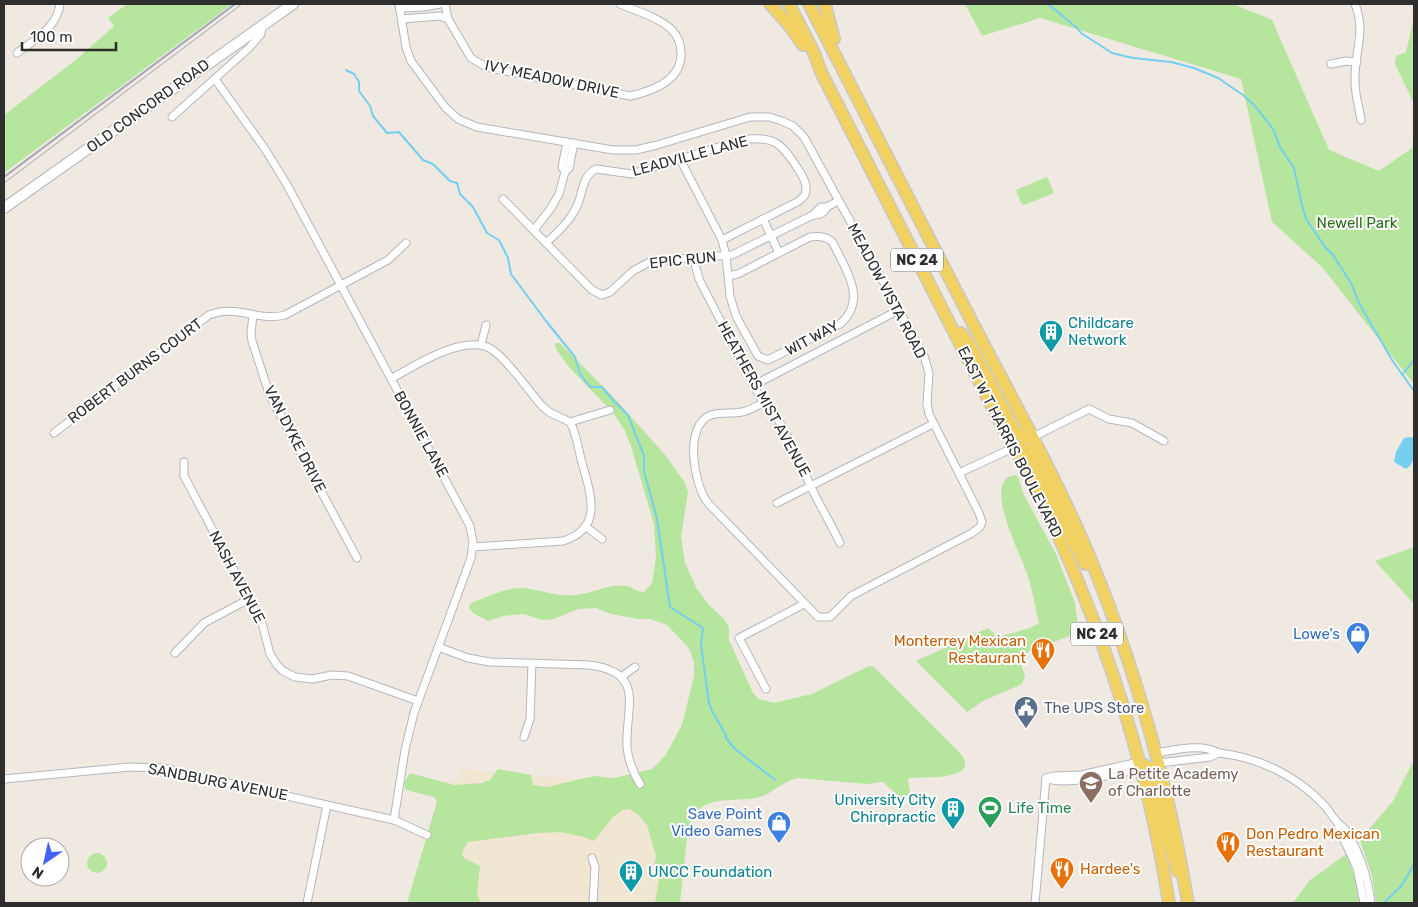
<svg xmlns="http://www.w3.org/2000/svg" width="1418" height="907" viewBox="0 0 1418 907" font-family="Rubik,sans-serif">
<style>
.education{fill:#f0e6d1}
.green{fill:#b6e59e}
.water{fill:#75cff0}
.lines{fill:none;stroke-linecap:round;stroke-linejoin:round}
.stream{stroke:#75cff0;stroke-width:2}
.street-casing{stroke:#b4b7c1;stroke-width:9}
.secondary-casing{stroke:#b4b7c1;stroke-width:12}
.primary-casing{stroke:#c9c9c9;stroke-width:14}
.street{stroke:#fff;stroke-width:7}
.secondary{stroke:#fff;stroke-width:10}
.primary{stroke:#f2d163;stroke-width:11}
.tram{stroke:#a3a6b8;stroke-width:1}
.rail{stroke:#a3a6b8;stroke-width:2}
.labels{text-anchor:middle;stroke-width:4;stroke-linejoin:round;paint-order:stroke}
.shield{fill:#fff;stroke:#6d6d6d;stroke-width:1}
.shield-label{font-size:14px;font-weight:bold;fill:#2e2e2e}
.street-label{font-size:15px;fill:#2e2e2e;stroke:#fff}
.park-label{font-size:15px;fill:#2c6e1b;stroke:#fff}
.culture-label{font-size:15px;fill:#0d838f;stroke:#fff;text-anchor:start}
.shop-label{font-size:15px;fill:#366cbe;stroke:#fff;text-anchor:end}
.food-label{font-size:15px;fill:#c56008;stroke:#fff;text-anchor:start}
.service-label{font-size:15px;fill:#4e5e75;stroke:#fff;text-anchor:start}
.education-label{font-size:15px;fill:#785e54;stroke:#fff;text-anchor:start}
.leisure-label{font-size:15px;fill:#27864d;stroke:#fff;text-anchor:start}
</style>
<rect width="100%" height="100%" fill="#efe9e1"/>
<!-- education -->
<path class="education" d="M463 769 630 784 668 837 673 903H409L427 848 441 781 457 782Z"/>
<!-- green -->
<g class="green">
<path d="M127 4H232L4 173V115L77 59 114 26 108 18Z"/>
<path d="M965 4H1233L1272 20 1329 150 1379 171 1412 148 1414 129V384L1322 267 1272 222 1241 79 1040 18 982 36Z"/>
<path d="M1414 18V104L1395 64 1396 56 1406 52Z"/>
<path d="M1047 177 1054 193 1024 205 1021 203 1016 190Z"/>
<path d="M555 343H560L618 402 665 455 684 481 688 492 681 537 685 563 697 589 709 605 724 619 729 627V640L753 693 759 699 774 703 812 694 869 666 874 667 961 754C981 781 923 777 909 778L908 780 910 792 904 798H901L883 782 867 784 798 778C784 780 774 793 760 797 732 804 699 791 688 828L680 903H655L659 880 654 869 656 856 647 825 638 814 629 809 622 810 612 818 594 841 584 837 561 832 537 833 468 842C455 861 467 858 480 866L477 894 481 903H407L437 802 434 797 406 790 404 783 410 773 454 785 482 783 490 780 498 769 531 775 533 785 547 787 594 776 614 778 652 769 665 756 682 725 694 676V662L689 648 667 625 651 619H638L611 614 596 608 578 609 554 619 543 620 523 614 503 616 488 621 473 613 469 607 471 603C485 598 503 589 519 588 538 588 557 598 576 595 591 594 611 583 626 586 633 587 636 592 644 592L652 583 656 557 654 524 631 446 625 431 615 415 569 367 556 349Z"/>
<path d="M1015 475 1018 477 1024 495 1056 554 1075 603 1078 627 1072 635 1023 654 1019 660 1025 675 1022 684 983 701 967 712 916 661 988 628 998 637 1030 628 1039 623C1035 606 1032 587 1026 571 1020 553 981 479 1015 475Z"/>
<path d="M1414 547V604L1375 561Z"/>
<path d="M1414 760V903H1376L1372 876 1360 840 1393 801Z"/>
<path d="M1345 850 1355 878 1359 903H1293L1310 880 1345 855Z"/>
<circle cx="97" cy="863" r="10"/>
</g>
<!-- water -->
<path class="water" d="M1410 437 1414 438C1414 450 1417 462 1406 469L1394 462 1396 452 1404 438Z"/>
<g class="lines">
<!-- stream -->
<g class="stream">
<path d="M1048 4 1077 28 1081 33 1112 53 1133 58 1171 62 1194 68 1218 78 1243 95 1255 106 1273 129 1280 147 1294 168 1302 205 1306 219 1325 247 1333 255 1351 283 1359 303 1392 360 1414 391"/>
<path d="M346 70 354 74 359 82V91L370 106 373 116 387 133 399 132 423 160 433 164 450 181 457 183 460 194 473 207 487 233 499 240 508 258 511 274 546 321 575 357 580 374 590 387H602L612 399 628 415 644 456V471L657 519 670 607 703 628 701 645 709 703 712 711 726 735V738L735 749 775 780"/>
<path d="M1402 375 1414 360"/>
<path d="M1384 903 1402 885 1414 864"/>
</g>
<defs>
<g id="street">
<path d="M399 4 406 47 411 61 445 107 458 119 477 127 613 150H636L657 145 750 117H769L782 121 793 126 804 137 924 356 929 373 927 404 929 414 979 513 982 522 980 527 972 533 851 596 830 617H818L708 503C694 486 683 425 711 415 720 412 732 414 742 412 749 411 756 406 763 403"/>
<path d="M445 4 448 19"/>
<path d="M1355 4C1366 31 1355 50 1355 78 1354 92 1359 106 1361 120"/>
<path d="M400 8 423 7 440 4"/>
<path d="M402 19 440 16 448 19 471 58 486 67 630 96C653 91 682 80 681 53 681 44 678 36 671 29 658 17 636 11 620 4"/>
<path d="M17 53C35 39 57 28 60 4"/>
<path d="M1331 64 1346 61 1357 62"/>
<path d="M215 79 265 149 286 183 470 526 473 542 471 558 414 713 405 750 394 820"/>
<path d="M172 117 249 48 261 34 262 24"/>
<path d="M680 159 722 240 726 256 730 296 736 316 758 356 768 360 840 324C868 300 846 270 833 243 827 236 819 236 810 237L738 274 728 276"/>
<path d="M565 172 562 167 567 142"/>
<path d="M503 199 592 290 602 295 610 292 633 271 651 261 732 255 813 215C820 215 823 214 827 207"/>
<path d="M813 215 821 207H827L838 201"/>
<path d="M763 219 779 253"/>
<path d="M534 230 551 208 559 194 565 172 569 168 574 143"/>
<path d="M546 243C558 232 570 221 577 206 583 193 582 176 596 169L632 174 741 140C773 135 781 142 798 169 804 178 808 185 805 195L799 201 722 240"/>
<path d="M693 257 699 279"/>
<path d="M701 283 763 403C780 412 802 468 811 487 820 506 831 524 840 543"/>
<path d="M253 315 251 333 252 341 270 396 357 558"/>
<path d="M481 345 486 325"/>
<path d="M391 379C415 365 468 331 494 351 509 362 529 391 542 406L549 412 570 422 610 410"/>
<path d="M754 385 899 310"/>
<path d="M54 433 209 315C238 304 257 322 285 315L388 260 406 243"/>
<path d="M1031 438 1089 409 1109 419 1132 423 1164 441"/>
<path d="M184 462V476L262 623 270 654 277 665 283 671 295 677 312 679 332 675 348 676 418 701"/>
<path d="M959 473 1015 447"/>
<path d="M777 503 933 424"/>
<path d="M585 526 602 539"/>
<path d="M473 547 563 541C606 528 589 490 581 459 578 447 576 432 570 422"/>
<path d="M438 647 468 658 490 662 589 665C647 672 625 708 627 747 628 760 633 772 640 784"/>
<path d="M175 653 204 623 249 599"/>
<path d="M621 677 635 667"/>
<path d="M766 689 739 638 804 604"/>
<path d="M524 737 530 719 532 663"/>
<path d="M1156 753C1176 750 1201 743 1219 753L1210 757 1159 763"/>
<path d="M1219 753C1258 757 1297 776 1324 805 1329 810 1333 818 1338 823 1342 827 1346 829 1348 834 1361 856 1368 879 1371 903"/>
<path d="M1139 762 1081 775 1054 776 1046 778C1064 787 1120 773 1141 769"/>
<path d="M4 779 130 767 162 768 394 820 427 835"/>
<path d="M1338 823 1339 829 1357 868 1364 903"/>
<path d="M592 858 595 867 593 903"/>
<path d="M307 903 327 805"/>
<path d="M1035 903 1046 778"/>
</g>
<path id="secondary" d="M4 208 293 4"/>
<g id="primary">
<path d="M770 4 788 24 803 45"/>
<path d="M789 4 814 53 821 72 1005 432C1026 463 1041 499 1057 533 1110 650 1149 776 1169 903"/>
<path d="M809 4C863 109 917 214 971 320 1011 397 1054 473 1088 553 1135 666 1168 783 1188 903"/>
<path d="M825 4 834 39"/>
<path d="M961 333 970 345 1015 431 1022 436 1031 438"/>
<path d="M1015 447H1022L1027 450 1085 564"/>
<path d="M1139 762 1148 767 1151 773 1177 871"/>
</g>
</defs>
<!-- street casing -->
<use href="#street" class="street-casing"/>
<!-- secondary casing -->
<use href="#secondary" class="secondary-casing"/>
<!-- primary casing -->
<use href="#primary" class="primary-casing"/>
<!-- street -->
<use href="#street" class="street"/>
<!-- secondary -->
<use href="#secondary" class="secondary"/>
<!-- primary -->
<use href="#primary" class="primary"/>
<!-- tram -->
<path class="tram" d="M4 183 242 4"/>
<!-- rail -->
<path class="rail" d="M4 177 235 4"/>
</g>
<!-- icons -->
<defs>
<symbol id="building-pin" viewBox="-11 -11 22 30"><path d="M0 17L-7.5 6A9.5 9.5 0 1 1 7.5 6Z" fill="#0f9aa8" stroke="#fff"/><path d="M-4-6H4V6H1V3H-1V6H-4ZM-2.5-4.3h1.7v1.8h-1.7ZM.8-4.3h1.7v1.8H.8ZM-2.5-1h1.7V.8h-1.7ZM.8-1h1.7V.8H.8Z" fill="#fff"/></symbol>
<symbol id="shop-pin" viewBox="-11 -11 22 30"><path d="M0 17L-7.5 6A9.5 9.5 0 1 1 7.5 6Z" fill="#3f7fe0" stroke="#fff"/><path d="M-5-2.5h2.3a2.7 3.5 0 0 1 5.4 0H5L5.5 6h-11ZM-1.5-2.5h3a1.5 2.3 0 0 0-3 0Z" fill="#fff"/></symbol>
<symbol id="restaurant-pin" viewBox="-11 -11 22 30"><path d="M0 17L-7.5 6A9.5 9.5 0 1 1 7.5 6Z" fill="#e8710a" stroke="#fff"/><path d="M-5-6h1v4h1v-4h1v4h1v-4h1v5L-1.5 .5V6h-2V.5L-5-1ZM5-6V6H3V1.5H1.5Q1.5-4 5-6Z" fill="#fff"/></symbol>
<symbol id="civic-pin" viewBox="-11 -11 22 30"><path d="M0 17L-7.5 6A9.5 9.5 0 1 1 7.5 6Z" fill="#5c6f8a" stroke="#fff"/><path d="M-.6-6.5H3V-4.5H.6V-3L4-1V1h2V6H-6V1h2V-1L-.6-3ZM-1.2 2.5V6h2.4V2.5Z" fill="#fff"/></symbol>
<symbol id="school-pin" viewBox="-11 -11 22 30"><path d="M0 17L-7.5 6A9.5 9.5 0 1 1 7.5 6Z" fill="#8d6e63" stroke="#fff"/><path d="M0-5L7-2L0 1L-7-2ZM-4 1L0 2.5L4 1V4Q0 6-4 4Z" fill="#fff"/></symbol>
<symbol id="stadium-pin" viewBox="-11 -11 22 30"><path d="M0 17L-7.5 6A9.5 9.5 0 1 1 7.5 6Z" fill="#2e9e5b" stroke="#fff"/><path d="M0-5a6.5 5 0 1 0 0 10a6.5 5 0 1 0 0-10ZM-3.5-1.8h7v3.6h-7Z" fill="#fff"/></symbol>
</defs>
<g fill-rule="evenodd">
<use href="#building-pin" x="1037" y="318" width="28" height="38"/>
<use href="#shop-pin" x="1344" y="620" width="28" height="38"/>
<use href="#restaurant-pin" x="1029" y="636" width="28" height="38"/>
<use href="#civic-pin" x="1012" y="694" width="28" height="38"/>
<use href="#school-pin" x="1077" y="769" width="28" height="38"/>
<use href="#stadium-pin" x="976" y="794" width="28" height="38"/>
<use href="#building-pin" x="939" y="795" width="28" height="38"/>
<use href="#shop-pin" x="765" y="809" width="28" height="38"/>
<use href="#restaurant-pin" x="1214" y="829" width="28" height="38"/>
<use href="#restaurant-pin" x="1048" y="855" width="28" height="38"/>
<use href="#building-pin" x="617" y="858" width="28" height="38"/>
</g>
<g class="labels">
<!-- shield labels -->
<g class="shield">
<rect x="891" y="248.5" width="52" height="23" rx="4"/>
<rect x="1071" y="622.5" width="52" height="23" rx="4"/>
</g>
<g class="shield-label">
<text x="917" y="265">NC 24</text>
<text x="1097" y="639">NC 24</text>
</g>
<!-- street labels -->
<g class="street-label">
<text transform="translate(552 79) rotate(12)" y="5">IVY MEADOW DRIVE</text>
<text transform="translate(148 106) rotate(-36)" y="5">OLD CONCORD ROAD</text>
<text transform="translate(690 156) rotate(-15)" y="5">LEADVILLE LANE</text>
<text transform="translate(683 260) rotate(-6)" y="5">EPIC RUN</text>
<text transform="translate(887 291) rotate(62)" y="5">MEADOW VISTA ROAD</text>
<text transform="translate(812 338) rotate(-28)" y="5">WIT WAY</text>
<text transform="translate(135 371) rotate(-37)" y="5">ROBERT BURNS COURT</text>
<text transform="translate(764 399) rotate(61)" y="5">HEATHERS MIST AVENUE</text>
<text transform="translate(421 434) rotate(61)" y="5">BONNIE LANE</text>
<text transform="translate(295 439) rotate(63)" y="5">VAN DYKE DRIVE</text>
<text transform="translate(1010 442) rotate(63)" y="5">EAST W T HARRIS BOULEVARD</text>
<text transform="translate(237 577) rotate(62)" y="5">NASH AVENUE</text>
<text transform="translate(218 782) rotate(11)" y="5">SANDBURG AVENUE</text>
</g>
<!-- park labels -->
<g class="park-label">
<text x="1357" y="228">Newell Park</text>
</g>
<!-- culture labels -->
<g class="culture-label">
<text x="1068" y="328">Childcare<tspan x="1068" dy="17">Network</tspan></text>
<text x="936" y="805" text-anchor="end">University City<tspan x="936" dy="17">Chiropractic</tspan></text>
<text x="648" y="877">UNCC Foundation</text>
</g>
<!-- shop labels -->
<g class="shop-label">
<text x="1340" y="639">Lowe's</text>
<text x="762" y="819">Save Point<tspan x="762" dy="17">Video Games</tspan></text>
</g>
<!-- food labels -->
<g class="food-label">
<text x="1026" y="646" text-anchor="end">Monterrey Mexican<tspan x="1026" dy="17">Restaurant</tspan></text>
<text x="1246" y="839">Don Pedro Mexican<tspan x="1246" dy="17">Restaurant</tspan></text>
<text x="1080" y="874">Hardee's</text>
</g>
<!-- service labels -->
<g class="service-label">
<text x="1044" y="713">The UPS Store</text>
</g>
<!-- education labels -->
<g class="education-label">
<text x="1108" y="779">La Petite Academy<tspan x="1108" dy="17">of Charlotte</tspan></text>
</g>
<!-- leisure labels -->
<g class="leisure-label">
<text x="1008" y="813">Life Time</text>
</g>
</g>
<!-- border -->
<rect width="1418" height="907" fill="none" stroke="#2e2e2e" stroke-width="10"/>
<!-- north arrow -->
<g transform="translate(45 862) rotate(214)"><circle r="24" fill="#ffffff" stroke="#ababab"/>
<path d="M0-4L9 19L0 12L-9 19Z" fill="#4264fb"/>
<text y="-8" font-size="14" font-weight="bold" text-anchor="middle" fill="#2e2e2e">N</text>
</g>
<!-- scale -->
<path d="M22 42v8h94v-8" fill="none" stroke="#2e2e2e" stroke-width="2.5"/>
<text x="30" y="42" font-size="15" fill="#2e2e2e" stroke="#ffffff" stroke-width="4" paint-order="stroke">100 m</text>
</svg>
